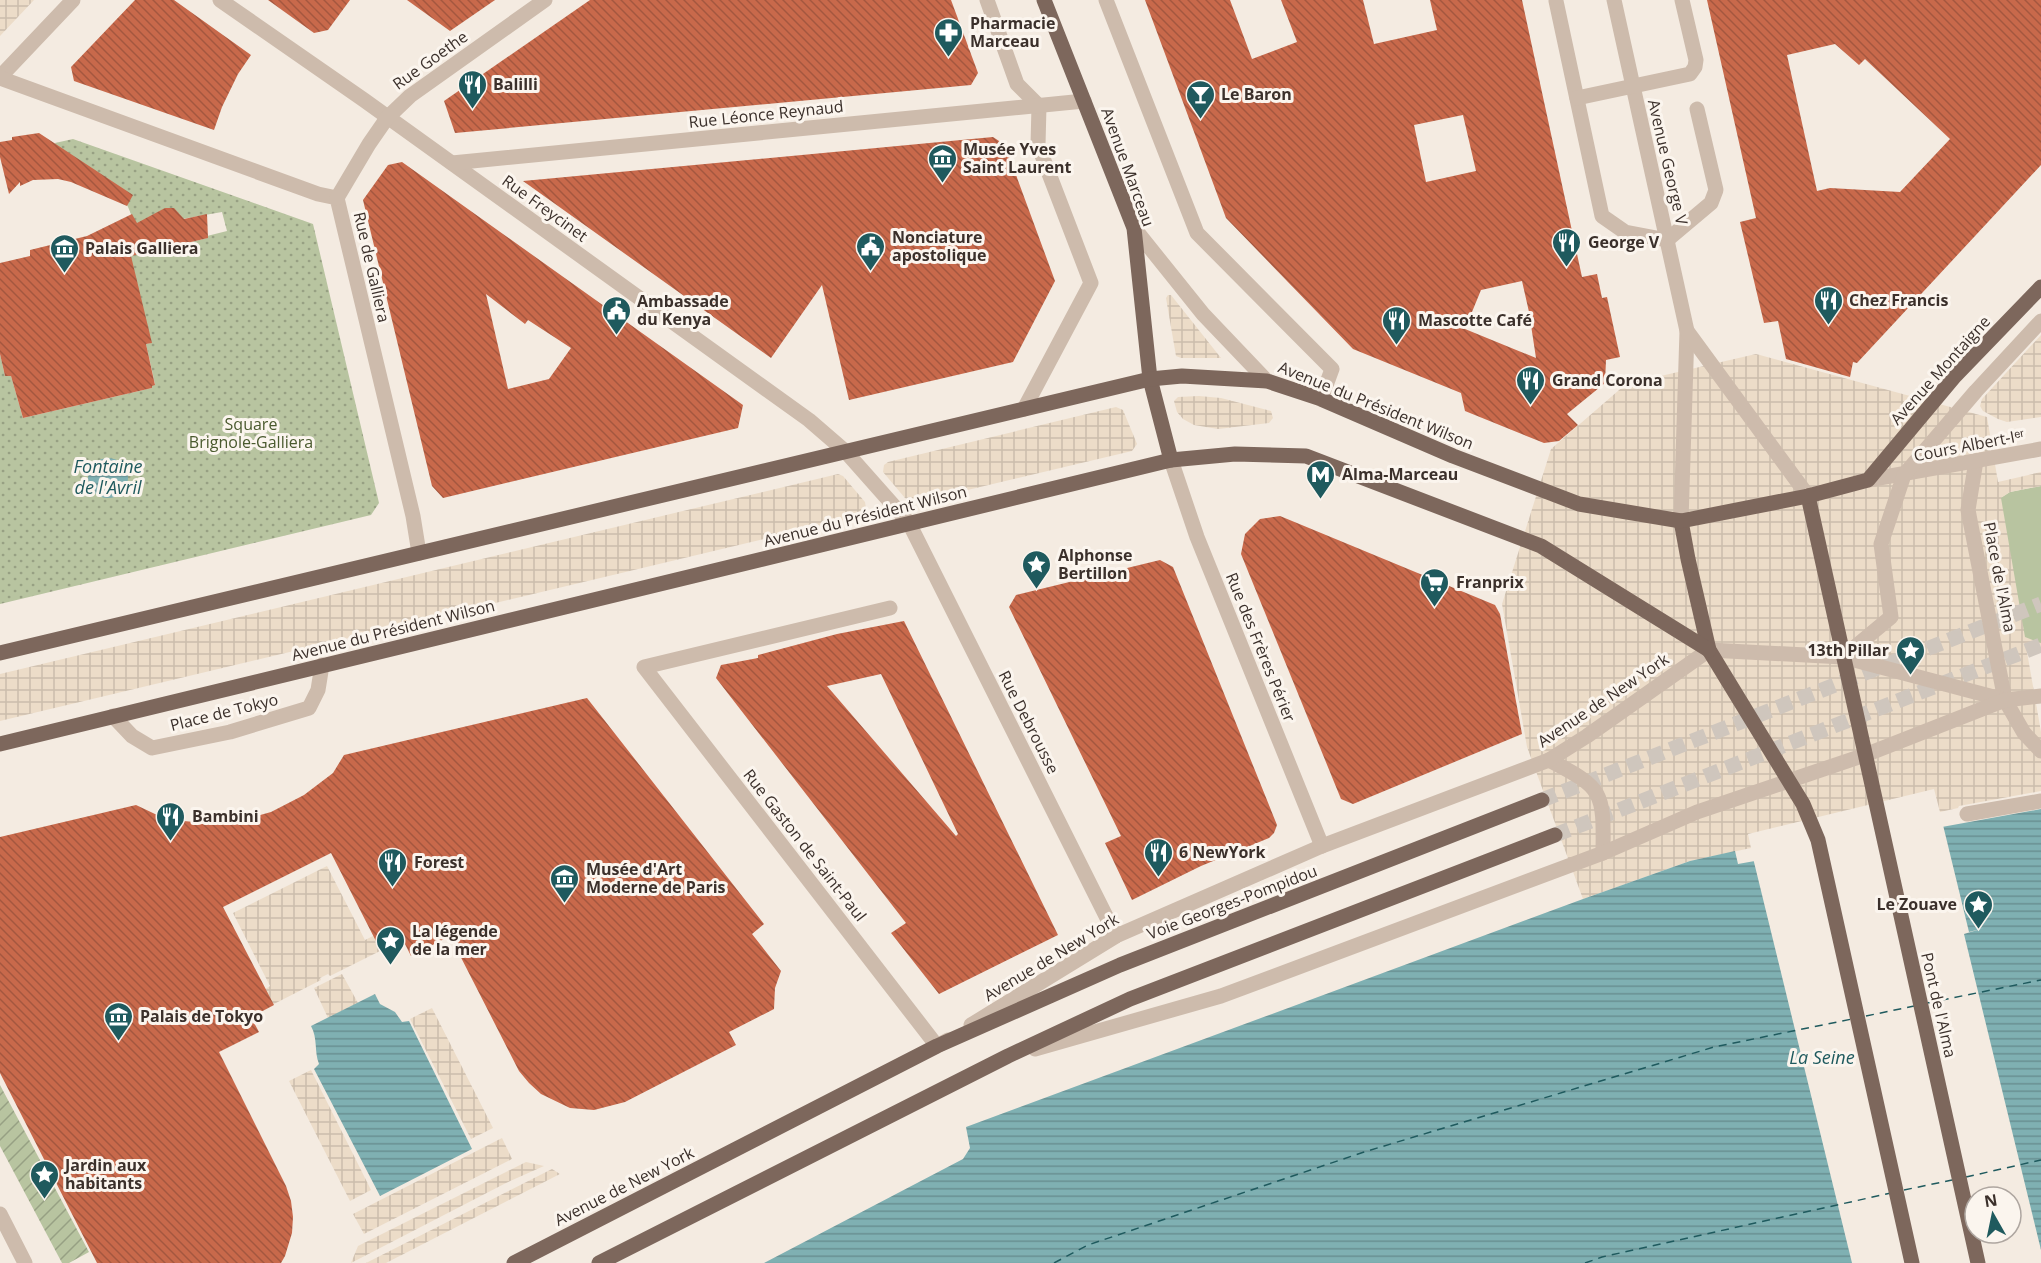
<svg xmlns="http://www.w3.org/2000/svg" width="2041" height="1263" viewBox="0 0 2041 1263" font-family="'Open Sans',sans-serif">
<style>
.grass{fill:#b8c4a0}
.park{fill:url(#park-dots)}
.garden{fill:url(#garden-furrows)}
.plaza{fill:url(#plaza-grid)}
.water{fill:url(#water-rules);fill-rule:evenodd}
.pier{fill:#f4ebe1;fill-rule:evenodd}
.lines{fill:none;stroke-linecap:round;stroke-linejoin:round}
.ferry{stroke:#1f5a5e;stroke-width:1.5;stroke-dasharray:8 6;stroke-linecap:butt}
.building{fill:url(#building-back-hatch);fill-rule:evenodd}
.major-tunnel{stroke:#cfc6bd;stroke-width:15;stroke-dasharray:15 8;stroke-linecap:butt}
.minor{stroke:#cdbbac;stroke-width:15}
.major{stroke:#7d675c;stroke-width:15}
.labels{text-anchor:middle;stroke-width:6;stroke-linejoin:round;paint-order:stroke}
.poi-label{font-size:16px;font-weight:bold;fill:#3b302b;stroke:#fbf5ee;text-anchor:start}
.street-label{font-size:16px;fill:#3b302b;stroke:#fbf5ee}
.park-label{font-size:16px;fill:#4a5a2e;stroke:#fbf5ee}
.water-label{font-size:18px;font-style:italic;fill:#1f5a5e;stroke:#fbf5ee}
</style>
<defs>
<pattern id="park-dots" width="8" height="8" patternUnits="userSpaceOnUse" patternTransform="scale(1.5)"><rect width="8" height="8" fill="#b8c4a0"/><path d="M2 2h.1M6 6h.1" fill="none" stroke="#97a083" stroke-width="1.8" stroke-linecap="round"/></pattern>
<pattern id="garden-furrows" width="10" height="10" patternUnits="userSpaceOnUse" patternTransform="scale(1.5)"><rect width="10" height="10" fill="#b8c4a0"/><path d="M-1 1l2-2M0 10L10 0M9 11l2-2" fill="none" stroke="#97a083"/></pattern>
<pattern id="plaza-grid" width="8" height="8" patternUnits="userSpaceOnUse" patternTransform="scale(1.5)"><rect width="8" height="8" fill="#ecdcc8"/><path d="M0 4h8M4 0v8" fill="none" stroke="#cbbdac"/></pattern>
<pattern id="water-rules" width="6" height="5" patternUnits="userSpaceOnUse" patternTransform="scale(1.5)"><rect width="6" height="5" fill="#7fb0b2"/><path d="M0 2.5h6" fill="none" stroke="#699091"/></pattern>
<pattern id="building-back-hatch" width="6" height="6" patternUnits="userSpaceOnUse" patternTransform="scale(1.5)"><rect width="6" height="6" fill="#c8694b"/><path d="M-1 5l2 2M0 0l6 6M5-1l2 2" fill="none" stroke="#a4573f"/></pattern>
</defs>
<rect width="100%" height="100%" fill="#f4ebe1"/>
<!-- grass -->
<path class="grass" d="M2041 486V643C2032 643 2025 638 2018 633L2000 498 2010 492Z"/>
<!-- park -->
<path class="park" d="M73 139 313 224 379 503 371 515 0 604V354L5 376H11L23 418 152 388V386L155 384 146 344 151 343 124 256 156 251 207 238V236L227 231 222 212 182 219C171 194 149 220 136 230 125 185 100 169 58 156L55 143Z"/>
<!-- garden -->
<path class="garden" d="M0 1085 89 1252 69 1263H62L0 1146Z"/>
<!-- plaza -->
<g class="plaza">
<path d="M0 0H34L0 36Z"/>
<path d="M1168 295H1171L1221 358H1181L1176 356 1166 298Z"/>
<path d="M2041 335V417L2007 422 1998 419 1983 411 1980 406 1982 399Z"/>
<path d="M1756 354 1987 417 1998 482 2041 472V486L2010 492 2001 498 2025 637 2041 643V652H2027L2041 732V791L1959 806 1958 808 1940 812 1934 789 1748 834 1751 848 1690 861 1583 899 1527 747 1502 604 1551 449 1626 384Z"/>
<path d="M1199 396 1221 398 1271 411 1273 418 1269 423 1218 429 1194 425 1183 419 1177 412 1174 401 1178 397Z"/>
<path d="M1116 407 1123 410 1137 444 1132 451 917 502 905 498 883 472 884 465 888 462Z"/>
<path d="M838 474 843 476 865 502 866 508 860 516 0 721V674Z"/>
<path d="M327 866 365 940 375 935 382 950 330 976 328 974 320 978 321 980 272 1005 264 990 270 986 233 913Z"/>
<path d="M342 974 358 1003 328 1018 314 988Z"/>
<path d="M432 1008 493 1128 471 1139 410 1019Z"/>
<path d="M311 1070 371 1190 350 1201 289 1081Z"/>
<path d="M502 1138 512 1159 364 1234 353 1214Z"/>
<path d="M526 1162 544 1166 506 1183 351 1263 358 1246Z"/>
<path d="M552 1169 560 1174 386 1263H366Z"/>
</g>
<!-- water -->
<g class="water">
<circle cx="108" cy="478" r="20"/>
<path d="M2041 809V1263H764L963 1159 970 1148 966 1127 1583 899 1690 861 1735 851 1738 864ZM1975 1197H2011V1233H1975Z"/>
<path d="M375 994 380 1004 395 1012 402 1022 409 1021 472 1149 380 1196 314 1069 319 1064C314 1051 318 1039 311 1026Z"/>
</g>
<!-- pier -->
<path class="pier" d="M1943 825 1969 932 1984 928 1964 934 2041 1250V1263H1852L1753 858ZM1975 1197H2011V1233H1975Z"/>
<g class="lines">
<!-- ferry -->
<g class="ferry">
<path d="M1927 1003 2041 980"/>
<path d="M1866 1016 1914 1006"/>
<path d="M1966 1177 2041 1160"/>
<path d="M1904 1190 1952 1180"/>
<path d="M1054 1263 1088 1245 1364 1152 1714 1047 1852 1019"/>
<path d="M1585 1263 1602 1257 1891 1193"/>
</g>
</g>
<!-- building -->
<g class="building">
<path d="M135 0H174L251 55 238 74 222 107 214 130 74 81 71 67Z"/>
<path d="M268 0H350L328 30 314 33Z"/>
<path d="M407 0H495L450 31Z"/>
<path d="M590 0H951L978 73 971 85 455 133 444 101Z"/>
<path d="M1145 0H1230L1252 59 1297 42 1281 0H1363L1374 44 1437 30 1430 0H1522L1582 277 1597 274 1602 298 1607 297 1620 357 1606 360 1605 383 1567 414 1578 425 1559 441 1544 443 1465 411 1461 393 1353 349 1226 218ZM1463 115 1476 171 1426 182 1414 125ZM1522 281 1529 312 1536 358 1465 329 1481 290Z"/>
<path d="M1707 0H2041V165L1857 363 1853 362 1850 377 1786 359 1778 321 1764 323 1740 222 1756 218ZM1835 44 1859 65 1865 59 1950 139 1900 192 1830 188 1817 191 1787 55Z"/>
<path d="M39 133 133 195 127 206 71 182 58 179 33 180 20 186V182L9 194 0 157V142L12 140V137Z"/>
<path d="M993 137 1005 145 1055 281 1013 362 849 400 822 285 771 358 523 181Z"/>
<path d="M402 162 743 405 738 428 443 498 432 486 363 200 388 165ZM486 294 525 324 528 320 571 348 549 379 508 389Z"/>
<path d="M165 208H174L184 219 207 214 208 238 131 256 152 343 146 344 155 385 152 386V388L23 418 11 376H5L0 354V263L30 256V250L87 236 132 214 137 223Z"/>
<path d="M1280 516 1495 605 1500 614 1522 734 1353 804 1341 799 1241 554 1245 534 1260 519Z"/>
<path d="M1160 560 1173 567 1277 825 1274 833 1269 838 1201 866 1132 900 1105 843 1121 836 1009 607 1016 595Z"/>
<path d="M904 621 1058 935 939 994 891 933 906 923 716 678 721 665 758 658V655L837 634ZM881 674 958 834 956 836 827 686Z"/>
<path d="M587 698 764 924 752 934 781 971 775 988 774 1009 729 1032 736 1045 625 1102 594 1110 570 1108 541 1094 529 1083 519 1071 450 936 411 956 403 940 381 951 331 853 223 907 274 1005 251 1017 259 1032 219 1052 286 1186 291 1201 293 1217 292 1233 285 1256 281 1263H97L0 1073V837L136 805 155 814 172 820 206 823 243 820 271 812 304 795 333 773 344 755Z"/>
</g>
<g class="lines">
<!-- major-tunnel -->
<g class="major-tunnel">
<path d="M1542 800 2041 604"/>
<path d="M1555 835 2041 645"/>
</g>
<!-- minor -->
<g class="minor">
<path d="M220 0 364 100 809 420 846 452 909 523 1116 936"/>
<path d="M987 0 1017 84 1039 106 1038 145 1091 283 1024 409"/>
<path d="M1106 0 1197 233 1332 369 1321 399"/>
<path d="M1614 0 1687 331 1681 521"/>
<path d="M1556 1 1602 216 1625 232 1667 240"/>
<path d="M0 77 73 0"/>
<path d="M0 78 318 194 337 198 413 516 419 553"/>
<path d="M1577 98 1690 74 1695 67 1696 60 1682 0"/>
<path d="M452 163 1084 101"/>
<path d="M337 198 369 144 387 118 410 96 545 0"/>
<path d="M1134 228 1203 314 1267 381"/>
<path d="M1667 240 1711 203 1716 190 1697 109"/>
<path d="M1687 331 1808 496"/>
<path d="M1171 460 1197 537 1322 846"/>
<path d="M1976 461 1968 510 2005 700 2024 733 2041 751"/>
<path d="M1868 480 2041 449"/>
<path d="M890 608 644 667 937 1046 948 1040"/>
<path d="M1843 657 1891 617 1881 544 1904 475 1976 391 2041 321"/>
<path d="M113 716 132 736 152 748 230 732 309 708 318 690 322 665"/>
<path d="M1549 760C1603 788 1604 791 1603 853"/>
<path d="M1967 814 2041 801"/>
<path d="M971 1025 1116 936 1322 846 1549 760 1587 736 1709 650 1843 657 2005 700"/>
<path d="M1035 1049 1221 996 1603 853 1697 812 1865 755 2005 700 2041 696"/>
<path d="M0 1214 25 1263"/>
</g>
<!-- major -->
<g class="major">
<path d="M1044 0 1134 228 1150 379 1171 460"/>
<path d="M1808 496 1978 1263"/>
<path d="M1681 521 1688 559 1709 650 1803 804 1818 840 1912 1263"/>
<path d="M0 653 1150 379 1182 376 1267 381 1321 399 1453 456 1579 504 1681 521 1808 496 1868 480 1955 376 2041 287"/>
<path d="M0 744 1171 460 1235 454 1306 456 1541 546 1709 650"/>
<path d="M514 1263 937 1046 1120 965 1542 800"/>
<path d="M599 1263 1008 1056 1130 999 1555 835"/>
</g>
</g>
<!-- icons -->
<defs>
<symbol id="pharmacy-pin" viewBox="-11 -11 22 30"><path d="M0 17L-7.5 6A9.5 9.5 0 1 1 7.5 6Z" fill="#1f5a5e" stroke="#fbf5ee"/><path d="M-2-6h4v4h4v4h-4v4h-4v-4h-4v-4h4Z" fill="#fff"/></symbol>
<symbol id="restaurant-pin" viewBox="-11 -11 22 30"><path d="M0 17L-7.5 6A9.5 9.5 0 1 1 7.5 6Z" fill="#1f5a5e" stroke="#fbf5ee"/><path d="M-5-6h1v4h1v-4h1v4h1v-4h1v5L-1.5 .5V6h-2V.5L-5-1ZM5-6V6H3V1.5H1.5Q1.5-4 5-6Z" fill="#fff"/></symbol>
<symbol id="bar-pin" viewBox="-11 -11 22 30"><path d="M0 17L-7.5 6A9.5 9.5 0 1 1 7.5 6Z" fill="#1f5a5e" stroke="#fbf5ee"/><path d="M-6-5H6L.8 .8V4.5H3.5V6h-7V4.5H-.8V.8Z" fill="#fff"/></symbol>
<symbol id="museum-pin" viewBox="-11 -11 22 30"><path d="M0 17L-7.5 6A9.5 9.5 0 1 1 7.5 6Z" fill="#1f5a5e" stroke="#fbf5ee"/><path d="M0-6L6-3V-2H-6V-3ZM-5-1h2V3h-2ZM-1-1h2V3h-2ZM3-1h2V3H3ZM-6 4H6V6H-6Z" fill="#fff"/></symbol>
<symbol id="civic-pin" viewBox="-11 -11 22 30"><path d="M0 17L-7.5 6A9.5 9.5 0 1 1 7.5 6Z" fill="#1f5a5e" stroke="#fbf5ee"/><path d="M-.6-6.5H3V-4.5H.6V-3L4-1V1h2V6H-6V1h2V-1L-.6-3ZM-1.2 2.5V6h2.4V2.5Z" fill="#fff"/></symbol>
<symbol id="metro-pin" viewBox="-11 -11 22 30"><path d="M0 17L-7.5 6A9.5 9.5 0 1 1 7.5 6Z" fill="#1f5a5e" stroke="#fbf5ee"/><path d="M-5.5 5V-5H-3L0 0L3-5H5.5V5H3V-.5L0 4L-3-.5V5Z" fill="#fff"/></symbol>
<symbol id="sight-pin" viewBox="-11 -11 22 30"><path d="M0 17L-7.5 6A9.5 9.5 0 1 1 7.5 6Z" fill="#1f5a5e" stroke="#fbf5ee"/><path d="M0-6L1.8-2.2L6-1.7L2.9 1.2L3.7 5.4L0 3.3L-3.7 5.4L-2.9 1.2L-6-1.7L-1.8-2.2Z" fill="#fff"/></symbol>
<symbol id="supermarket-pin" viewBox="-11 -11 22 30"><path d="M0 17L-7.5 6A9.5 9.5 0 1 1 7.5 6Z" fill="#1f5a5e" stroke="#fbf5ee"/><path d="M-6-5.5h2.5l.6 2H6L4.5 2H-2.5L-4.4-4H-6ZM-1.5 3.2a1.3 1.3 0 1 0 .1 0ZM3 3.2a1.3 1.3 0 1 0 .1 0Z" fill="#fff"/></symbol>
</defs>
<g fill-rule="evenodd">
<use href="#pharmacy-pin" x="932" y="16" width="33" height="45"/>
<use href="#restaurant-pin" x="456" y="68" width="33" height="45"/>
<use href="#bar-pin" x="1184" y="78" width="33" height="45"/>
<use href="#museum-pin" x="926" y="142" width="33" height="45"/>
<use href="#restaurant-pin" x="1550" y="226" width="33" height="45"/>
<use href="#civic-pin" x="854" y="230" width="33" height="45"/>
<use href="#museum-pin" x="48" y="232" width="33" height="45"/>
<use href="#restaurant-pin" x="1812" y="284" width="33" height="45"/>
<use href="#civic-pin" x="600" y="294" width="33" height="45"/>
<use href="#restaurant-pin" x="1380" y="304" width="33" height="45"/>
<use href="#restaurant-pin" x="1514" y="364" width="33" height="45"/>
<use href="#metro-pin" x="1304" y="458" width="33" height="45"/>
<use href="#sight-pin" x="1020" y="548" width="33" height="45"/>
<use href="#supermarket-pin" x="1418" y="566" width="33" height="45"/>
<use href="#sight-pin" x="1894" y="634" width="33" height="45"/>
<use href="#restaurant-pin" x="154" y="800" width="33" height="45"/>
<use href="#restaurant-pin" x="1142" y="836" width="33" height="45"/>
<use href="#restaurant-pin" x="376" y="846" width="33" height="45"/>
<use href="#museum-pin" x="548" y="862" width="33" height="45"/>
<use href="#sight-pin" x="1962" y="888" width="33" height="45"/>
<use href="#sight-pin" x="374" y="924" width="33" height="45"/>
<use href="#museum-pin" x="102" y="1000" width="33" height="45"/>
<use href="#sight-pin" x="28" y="1158" width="33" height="45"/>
</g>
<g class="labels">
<!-- poi labels -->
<g class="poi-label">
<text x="970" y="29">Pharmacie<tspan x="970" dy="18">Marceau</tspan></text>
<text x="493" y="90">Balilli</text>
<text x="1221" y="100">Le Baron</text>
<text x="963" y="155">Musée Yves<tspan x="963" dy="18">Saint Laurent</tspan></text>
<text x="892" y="243">Nonciature<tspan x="892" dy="18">apostolique</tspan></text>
<text x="1588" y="248">George V</text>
<text x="85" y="254">Palais Galliera</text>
<text x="1849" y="306">Chez Francis</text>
<text x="637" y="307">Ambassade<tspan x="637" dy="18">du Kenya</tspan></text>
<text x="1418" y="326">Mascotte Café</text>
<text x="1552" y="386">Grand Corona</text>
<text x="1342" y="480">Alma-Marceau</text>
<text x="1058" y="561">Alphonse<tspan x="1058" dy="18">Bertillon</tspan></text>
<text x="1456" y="588">Franprix</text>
<text x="1889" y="656" text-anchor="end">13th Pillar</text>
<text x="192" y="822">Bambini</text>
<text x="1179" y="858">6 NewYork</text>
<text x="414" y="868">Forest</text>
<text x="586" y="875">Musée d'Art<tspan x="586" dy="18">Moderne de Paris</tspan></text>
<text x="1957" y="910" text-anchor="end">Le Zouave</text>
<text x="412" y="937">La légende<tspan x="412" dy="18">de la mer</tspan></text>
<text x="140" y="1022">Palais de Tokyo</text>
<text x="65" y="1171">Jardin aux<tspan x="65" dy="18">habitants</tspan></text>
</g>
<!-- street labels -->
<g class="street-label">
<text transform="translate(430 60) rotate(-36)" y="6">Rue Goethe</text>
<text transform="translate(766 114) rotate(-6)" y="6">Rue Léonce Reynaud</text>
<text transform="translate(1668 162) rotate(77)" y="6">Avenue George V</text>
<text transform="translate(1128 167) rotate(70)" y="6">Avenue Marceau</text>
<text transform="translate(545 208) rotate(36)" y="6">Rue Freycinet</text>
<text transform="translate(372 267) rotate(77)" y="6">Rue de Galliera</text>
<text transform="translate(1940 370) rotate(-48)" y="6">Avenue Montaigne</text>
<text transform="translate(1376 405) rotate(22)" y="6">Avenue du Président Wilson</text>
<text transform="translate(1969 445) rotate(-11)" y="6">Cours Albert-Iᵉʳ</text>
<text transform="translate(865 516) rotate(-14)" y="6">Avenue du Président Wilson</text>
<text transform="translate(2000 577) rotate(79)" y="6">Place de l'Alma</text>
<text transform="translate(393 630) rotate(-14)" y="6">Avenue du Président Wilson</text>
<text transform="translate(1261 647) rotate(68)" y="6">Rue des Frères Périer</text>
<text transform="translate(1603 700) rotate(-34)" y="6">Avenue de New York</text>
<text transform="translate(224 712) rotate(-14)" y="6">Place de Tokyo</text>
<text transform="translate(1029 722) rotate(63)" y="6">Rue Debrousse</text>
<text transform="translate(805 845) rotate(52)" y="6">Rue Gaston de Saint-Paul</text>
<text transform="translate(1232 902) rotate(-21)" y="6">Voie Georges-Pompidou</text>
<text transform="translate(1051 957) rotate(-31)" y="6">Avenue de New York</text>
<text transform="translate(1939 1005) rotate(77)" y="6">Pont de l'Alma</text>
<text transform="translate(624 1186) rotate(-27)" y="6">Avenue de New York</text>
</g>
<!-- park labels -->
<g class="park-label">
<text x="251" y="430">Square<tspan x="251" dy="18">Brignole-Galliera</tspan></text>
</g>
<!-- water labels -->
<g class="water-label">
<text x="108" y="473">Fontaine<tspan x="108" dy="21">de l'Avril</tspan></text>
<text x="1822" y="1064">La Seine</text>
</g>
</g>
<!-- north arrow -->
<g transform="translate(1993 1215) rotate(351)"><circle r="28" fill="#fbf5ee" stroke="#aea6a0" stroke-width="1.5"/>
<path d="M0-4.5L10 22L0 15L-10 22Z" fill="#1f5a5e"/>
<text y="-9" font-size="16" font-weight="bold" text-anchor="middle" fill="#3b302b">N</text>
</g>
</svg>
